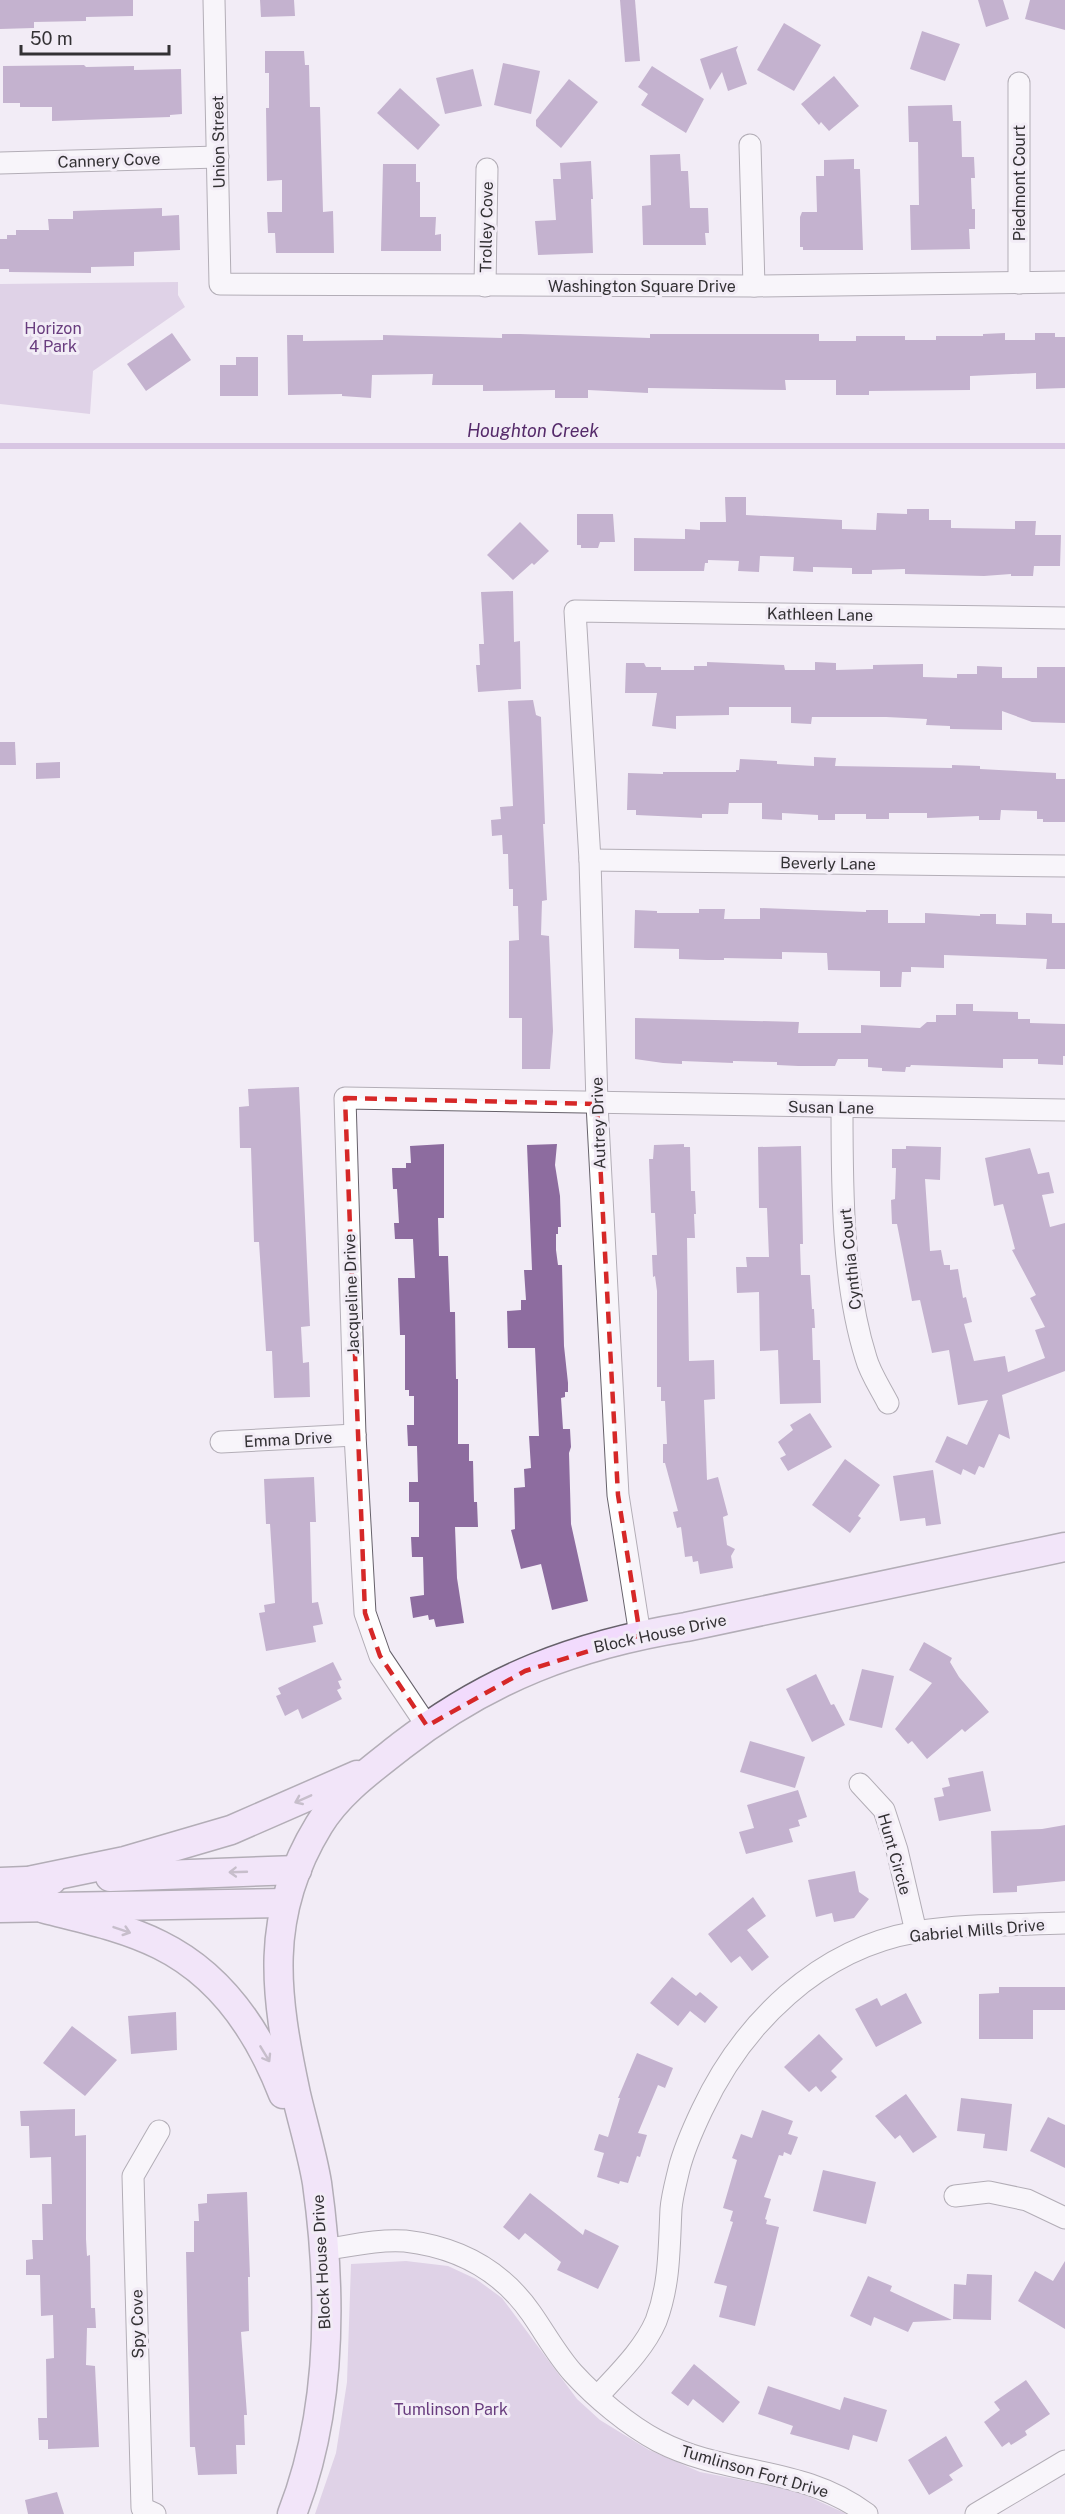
<svg xmlns="http://www.w3.org/2000/svg" width="1065" height="2514" viewBox="0 0 1065 2514" font-family="'Public Sans',sans-serif">
<style>
.green{fill:#c8b2d4}
.lines{fill:none;stroke-linecap:round;stroke-linejoin:round}
.stream{stroke:#b997cd;stroke-width:6}
.building{fill:#8d6c9f}
.street-casing{stroke:#66616a;stroke-width:23}
.secondary-casing{stroke:#66616a;stroke-width:31}
.street{stroke:#fff;stroke-width:21}
.secondary{stroke:#f2dbfd;stroke-width:28}
.oneway{stroke:#928698}
.marked{fill:none;stroke:#d62828;stroke-width:4.5;stroke-dasharray:12 8;stroke-linejoin:round}
.labels{text-anchor:middle;stroke-width:6;stroke-linejoin:round;paint-order:stroke}
.street-label{font-size:16px;fill:#333134;stroke:#f2ecf6}
.park-label{font-size:16px;fill:#683c7e;stroke:#f2ecf6}
.water-label{font-size:18px;font-style:italic;fill:#552a6a;stroke:#f2ecf6}
</style>
<rect width="100%" height="100%" fill="#f2ecf6"/>
<!-- green -->
<g class="green">
<path d="M178 282V295L185 307 93 371 90 414 0 404V284Z"/>
<path d="M406 2261 448 2266 476 2279 502 2298 577 2399 600 2420 649 2450 700 2472 794 2490 847 2514H315L336 2453 347 2382 351 2264Z"/>
</g>
<g class="lines">
<!-- stream -->
<path class="stream" d="M0 446H1065"/>
</g>
<!-- building -->
<g class="building">
<path d="M0 0H133V16L86 17V21L34 22V28L0 29Z"/>
<path d="M260 0H294L295 16 261 17Z"/>
<path d="M620 0H635L640 61 625 62Z"/>
<path d="M978 0H1003L1009 19 986 27Z"/>
<path d="M1030 0H1065V30L1025 19Z"/>
<path d="M784 23 821 45 794 91 757 70Z"/>
<path d="M922 31 960 44 945 81 910 69Z"/>
<path d="M738 46 736 50 747 84 728 91 722 72 710 90 700 59Z"/>
<path d="M265 51H304L305 65H309L310 107H320L323 212 333 211 334 253H276L275 233H268L267 212H282V180L267 181 266 108H269V73H265Z"/>
<path d="M503 63 540 71 531 114 494 105Z"/>
<path d="M84 65 86 67 134 66V70L181 69 182 114 170 115V117L52 121V107H20V103H3V66Z"/>
<path d="M652 66 704 99 686 133 641 105 648 94 638 87Z"/>
<path d="M473 69 482 106 445 114 436 78Z"/>
<path d="M834 76 859 106 829 131 821 122 819 125 801 104Z"/>
<path d="M569 79 598 102 561 148 536 126V120Z"/>
<path d="M400 88 440 125 418 150 377 113Z"/>
<path d="M952 105 953 121H961L962 157H974L975 178H971L972 209H975V229H969L970 249 911 250 910 205H919L918 142H909L908 106Z"/>
<path d="M680 154 681 171H688L690 208H708L709 233H705L706 245H643L642 206 651 205 650 155Z"/>
<path d="M854 159V169H860L863 250H803V247H800V217L802 212H817L816 176H824V160Z"/>
<path d="M591 161 593 199H591L593 253 538 255 535 221 556 220 553 179H561L560 163Z"/>
<path d="M383 164H416V182H420V217H436L435 235 441 234V251H381Z"/>
<path d="M162 208V216L179 215 180 250 134 252V266L91 267V273L9 272V269H0V239H7V235H16V230H49L48 219H73V211Z"/>
<path d="M172 333 191 360 146 391 127 364Z"/>
<path d="M1005 333V340H1035V333H1055V337H1065V388L1036 389V373L970 376V390L869 391V395H836V380H785L786 390 648 388V393L588 390V398H555V390L483 391V385H432L433 374 372 375 371 398 342 396V394L288 395 287 335H303V341L383 340V335L502 338V334H520L650 338V334H819V341H856V336H905V340H936V336H983V334Z"/>
<path d="M236 357H258V396H220V365H236Z"/>
<path d="M725 497H746V515L842 520V529L876 530 877 513 907 514V509H929V520H951V528L1015 529V521H1036L1035 535H1061L1060 566H1034L1033 576H1011V574L984 576 905 574V569L872 570V574H852V568L813 567V572L793 571 794 557 760 556 759 572 738 571 739 561 708 560V563H705L704 571H634V538L685 539V529L700 530V522H726Z"/>
<path d="M577 514H613L615 542H600L598 548H581V545H577Z"/>
<path d="M520 522 549 551 534 565 532 563 513 580 487 555Z"/>
<path d="M513 591 514 642 520 641 521 689 478 692 476 665H480L479 644H484L481 592Z"/>
<path d="M707 662 784 665 785 670H815V662L836 663V670L873 669V665L923 664V677L957 678V674H977V666L1002 667V678H1037V667H1065V723L1032 722 1002 711V730L950 729V726L926 725 927 719 886 717H812L811 724 791 723V707H729V715L676 716V729L652 726 657 693H625L626 663H644L646 667H661V670H694V666H707Z"/>
<path d="M533 700 536 715 541 717 545 824H543L547 900 542 901 541 935 549 936 553 1031 550 1069H522V1018H509V941L519 940 518 906H513V889H509L508 854H503L502 835 492 836 491 820 501 819 500 807 513 806 508 701Z"/>
<path d="M0 742H15L16 765H0Z"/>
<path d="M814 757 836 758 835 766 952 768V765L980 766V769L1056 773V779H1065V822H1043V819H1037V811L1001 810 1000 820H979V816L927 818V813H889V819H866V814H835V820H818V815L782 813V820L762 819V803H729L728 814H702V818L636 815V810H627L628 773 663 774V772H736V770H739L740 759 777 761V764L814 766Z"/>
<path d="M60 762V778L36 779V763Z"/>
<path d="M760 908 866 912V910H888V923H925V913L980 916V914H996V924L1026 925V913L1052 914V923H1065V969H1046L1047 959 944 955V968L911 967V972H902L901 987H880V971L828 970 827 953 782 952V959L724 958V960H707L679 959V949L634 948 635 910 657 911V913H699V909H725L724 919H760Z"/>
<path d="M956 1004H973V1011L1018 1012V1019H1030V1023L1065 1024V1056H1063V1065L1038 1064V1059H1003V1068L911 1065 910 1067H906L905 1072 882 1071V1068L868 1067V1059H838L835 1066H798L777 1065V1062L733 1061V1063L682 1061V1064L663 1063 635 1059V1018L799 1022 798 1033H861V1025L920 1028 927 1022H936V1015H956Z"/>
<path d="M299 1087 310 1326 301 1327 303 1363 309 1362 310 1397 274 1398 272 1351H266L259 1242H254L251 1148H240L239 1107 249 1106 248 1089Z"/>
<path d="M444 1144V1218H438L439 1256H448L450 1312H455L456 1379H458V1444H469V1461H473L474 1502H477L478 1527H455L457 1578 464 1623 436 1627 434 1619 429 1620 428 1615 413 1618 410 1597 424 1595 423 1557H412L411 1537H419V1502H409V1482H418L417 1446H408L407 1425H414V1396H409V1390H405V1335H400L398 1278H415L413 1239H395L394 1223H399L397 1189H393L392 1168H406V1163H411L410 1146Z"/>
<path d="M557 1144 555 1165 560 1196 561 1227H558V1234H556V1250L558 1265H562L564 1346 568 1383V1392H565V1397L561 1398 563 1429H570L571 1447 569 1453 571 1524 588 1601 552 1610 541 1564 521 1569 511 1530 515 1529 514 1488 525 1487 524 1469 531 1468 529 1436H539L535 1348H508L507 1311 521 1310V1300H526L524 1270H532L527 1145Z"/>
<path d="M684 1144V1147H690L691 1191H695L696 1214H694L695 1238H687L689 1361 714 1360 715 1399 704 1400 707 1480 718 1477 728 1515 723 1517 727 1545 735 1549 731 1556 733 1568 700 1574 698 1561 693 1562 692 1556 685 1557 681 1527 677 1528 673 1512 678 1511 665 1463H663V1444H667L665 1401H661V1387H657V1291L655 1276 653 1277 652 1255H657L655 1213H651L649 1159H653L654 1145Z"/>
<path d="M801 1146 803 1244H800L801 1275H810L812 1309H814L815 1328H812L813 1360H820L821 1403 780 1404 778 1350 760 1351 759 1292 737 1293 736 1267H747L746 1257H769L767 1208H759L758 1147Z"/>
<path d="M906 1146 941 1147 940 1180 925 1179 930 1251 941 1250 944 1265H950V1270L958 1269 963 1298 966 1297 972 1322 964 1324 974 1361 1005 1356 1008 1372 1045 1358 1035 1330 1045 1327 1030 1298 1036 1295 1012 1250 1015 1249 1003 1204 994 1206 985 1158 1030 1148 1038 1174 1049 1172 1054 1193 1042 1195 1050 1227 1065 1223V1371L1002 1395 1010 1439 999 1434 984 1468 979 1466 975 1475 963 1469 961 1475 935 1462 947 1436 967 1445 988 1400 958 1405 949 1350 932 1353 920 1300 912 1301 897 1224H892L891 1200 895 1199 896 1168H892V1149H906Z"/>
<path d="M810 1413 832 1447 788 1471 780 1458 786 1455 778 1442 793 1430 790 1425Z"/>
<path d="M845 1459 880 1485 858 1516 861 1518 850 1533 812 1505Z"/>
<path d="M933 1470 941 1524 926 1526 925 1518 900 1521 893 1476Z"/>
<path d="M314 1477 316 1522H310L312 1603 318 1602 323 1624 313 1626 316 1642 266 1651 259 1613 265 1612 264 1605 275 1603 270 1524H266L264 1479Z"/>
<path d="M924 1642 952 1658 950 1662 959 1677 989 1712 965 1732 962 1729 927 1759 912 1741 908 1744 895 1729 932 1683 909 1670Z"/>
<path d="M333 1662 342 1680 338 1681 341 1688 337 1690 342 1699 302 1719 298 1709 285 1716 276 1696 281 1694 278 1688Z"/>
<path d="M862 1669 894 1676 882 1728 849 1720Z"/>
<path d="M816 1674 831 1705 834 1704 845 1725 812 1742 786 1689Z"/>
<path d="M750 1741 805 1757 795 1788 740 1772Z"/>
<path d="M983 1771 991 1811 939 1821 934 1798 944 1796 942 1788 950 1786 948 1778Z"/>
<path d="M798 1790 807 1817 798 1820 800 1826 789 1829 793 1842 746 1854 739 1832 754 1828 747 1805Z"/>
<path d="M1065 1825V1881L1017 1886V1892L993 1893 991 1831 1042 1829Z"/>
<path d="M855 1871 859 1892 869 1899 854 1918 834 1922 832 1913 816 1917 808 1880Z"/>
<path d="M753 1897 766 1916 747 1930 769 1957 752 1971 740 1956 731 1963 708 1934Z"/>
<path d="M672 1977 696 1996 700 1992 718 2007 705 2023 690 2011 678 2026 650 2003Z"/>
<path d="M999 1987H1065V2010H1033V2039H979V1994L999 1993Z"/>
<path d="M906 1993 922 2023 876 2047 855 2009 877 1998 881 2006Z"/>
<path d="M176 2012 177 2050 131 2054 128 2016Z"/>
<path d="M72 2026 117 2060 85 2096 43 2063Z"/>
<path d="M819 2034 843 2059 831 2071 837 2077 821 2092 816 2086 809 2092 784 2067Z"/>
<path d="M637 2053 673 2068 665 2088 658 2085 638 2133 647 2135 640 2157 637 2156 628 2183 620 2181 619 2184 597 2177 604 2153 594 2150 599 2134 608 2137 620 2098H618Z"/>
<path d="M906 2094 937 2137 913 2153 900 2135 895 2139 875 2116Z"/>
<path d="M961 2098 1012 2104 1007 2151 983 2148 985 2134 957 2131Z"/>
<path d="M75 2109V2136L86 2135V2239L87 2256 90 2255 91 2308H95L96 2328H87L86 2365 95 2366 99 2447 48 2449V2440H39L38 2418H47L46 2359 54 2358 53 2315 41 2316 40 2275H26V2260L33 2259 32 2240H43L42 2204H52L51 2157 30 2158 29 2126H21L20 2111Z"/>
<path d="M762 2110 793 2121 788 2134 798 2137 791 2155 784 2152 783 2156 779 2155 764 2197 771 2199 765 2219 767 2220 766 2224 779 2227 755 2326 719 2317 727 2286 714 2283 733 2222 730 2221 733 2211 723 2208 737 2160 732 2158 741 2134 752 2138Z"/>
<path d="M1048 2117 1065 2125V2168L1030 2151Z"/>
<path d="M823 2170 876 2182 866 2224 813 2211Z"/>
<path d="M247 2192 250 2277H248L249 2331 241 2332 247 2415H244L245 2445H236L237 2474 198 2475 195 2447H190L186 2252H194V2221H199L198 2204 207 2203V2194Z"/>
<path d="M530 2193 583 2235 585 2229 619 2246 598 2289 557 2270 561 2262 525 2233 519 2240 503 2227Z"/>
<path d="M1065 2261V2329L1018 2301 1035 2271 1053 2281Z"/>
<path d="M967 2274 992 2275 991 2320 953 2319 954 2284 966 2285Z"/>
<path d="M868 2276 892 2286 890 2291 952 2320 913 2322 908 2332 874 2317 871 2326 850 2316Z"/>
<path d="M694 2364 740 2402 723 2423 693 2399 688 2406 671 2393Z"/>
<path d="M1026 2380 1050 2414 1025 2431 1027 2435 1011 2445 1009 2442 1002 2447 984 2422 1000 2410 994 2402Z"/>
<path d="M768 2386 840 2410 844 2397 887 2410 877 2442 853 2435 849 2450 790 2434 793 2426 758 2414Z"/>
<path d="M946 2436 963 2466 949 2475 953 2480 929 2495 908 2460Z"/>
<path d="M57 2492 64 2514H28L25 2500Z"/>
</g>
<g class="lines">
<defs>
<g id="street">
<path d="M214 0 220 284 754 286 1065 282"/>
<path d="M750 145 754 286"/>
<path d="M0 163 218 157"/>
<path d="M1019 283V83"/>
<path d="M485 286 487 169"/>
<path d="M590 860 1065 866"/>
<path d="M842 1108C842 1187 842 1282 866 1358 870 1373 881 1389 888 1403"/>
<path d="M221 1442 355 1435"/>
<path d="M640 1635 618 1495 597 1104 590 860 575 611 1065 618"/>
<path d="M427 1726 380 1656 365 1613 355 1435 345 1098 1065 1110"/>
<path d="M860 1784 884 1810 897 1850 916 1932"/>
<path d="M955 2196 989 2192 1027 2200 1065 2218"/>
<path d="M323 2250C350 2246 378 2239 405 2241 457 2247 501 2270 531 2313 545 2333 557 2355 573 2373 596 2398 628 2425 658 2441 727 2477 802 2465 867 2514"/>
<path d="M598 2396C618 2374 644 2349 656 2321 670 2284 669 2248 671 2209 672 2196 676 2182 679 2169 684 2149 693 2129 702 2110 743 2023 818 1949 916 1932 962 1924 1017 1925 1065 1923"/>
<path d="M155 2514 142 2508 133 2176 159 2131"/>
<path d="M976 2514 1065 2461"/>
</g>
<g id="secondary">
<path d="M110 1877 297 1870"/>
<path d="M33 1880 125 1861 231 1830 357 1775"/>
<path d="M0 1882 52 1880"/>
<path d="M0 1908 285 1903"/>
<path d="M45 1909C84 1919 124 1927 160 1945 221 1975 259 2032 283 2094"/>
<path d="M292 2514C332 2412 332 2291 317 2183 312 2153 303 2124 296 2094 275 1995 263 1916 319 1825 338 1793 372 1769 401 1746 489 1678 576 1645 686 1627L1065 1547"/>
</g>
</defs>
<!-- street casing -->
<use href="#street" class="street-casing"/>
<!-- secondary casing -->
<use href="#secondary" class="secondary-casing"/>
<!-- street -->
<use href="#street" class="street"/>
<!-- secondary -->
<use href="#secondary" class="secondary"/>
</g>
<!-- one-way arrows -->
<defs><path id="oneway-shaft" d="M-6 0H5M1.5-3L5.5 0L1.5 3" fill="none" stroke-width="1.6" stroke-linecap="round" stroke-linejoin="round" transform="scale(1.5)"/></defs>
<g class="oneway">
<use href="#oneway-shaft" transform="translate(303 1799) rotate(156)"/>
<use href="#oneway-shaft" transform="translate(238 1872) rotate(178)"/>
<use href="#oneway-shaft" transform="translate(122 1930) rotate(19)"/>
<use href="#oneway-shaft" transform="translate(265 2054) rotate(59)"/>
</g>
<!-- marked area -->
<path d="M0 0H1065V2514H0ZM345 1098 597 1104 618 1495 640 1635 525 1671 427 1726 380 1656 365 1613Z" fill="#f2ecf6" fill-opacity=".55" fill-rule="evenodd"/>
<path class="marked" d="M345 1098 597 1104 618 1495 640 1635 525 1671 427 1726 380 1656 365 1613Z"/>
<g class="labels">
<!-- street labels -->
<g class="street-label">
<text transform="translate(218 142) rotate(-91)" y="6">Union Street</text>
<text transform="translate(109 160) rotate(-2)" y="6">Cannery Cove</text>
<text transform="translate(1019 183) rotate(-90)" y="6">Piedmont Court</text>
<text transform="translate(486 227) rotate(-89)" y="6">Trolley Cove</text>
<text x="642" y="292">Washington Square Drive</text>
<text transform="translate(820 614) rotate(1)" y="6">Kathleen Lane</text>
<text transform="translate(828 863) rotate(1)" y="6">Beverly Lane</text>
<text transform="translate(831 1107) rotate(1)" y="6">Susan Lane</text>
<text transform="translate(598 1123) rotate(-92)" y="6">Autrey Drive</text>
<text transform="translate(850 1259) rotate(-96)" y="6">Cynthia Court</text>
<text transform="translate(351 1294) rotate(-92)" y="6">Jacqueline Drive</text>
<text transform="translate(288 1439) rotate(-3)" y="6">Emma Drive</text>
<text transform="translate(660 1633) rotate(-12)" y="6">Block House Drive</text>
<text transform="translate(895 1854) rotate(74)" y="6">Hunt Circle</text>
<text transform="translate(977 1930) rotate(-5)" y="6">Gabriel Mills Drive</text>
<text transform="translate(321 2262) rotate(-93)" y="6">Block House Drive</text>
<text transform="translate(137 2324) rotate(-91)" y="6">Spy Cove</text>
<text transform="translate(755 2471) rotate(16)" y="6">Tumlinson Fort Drive</text>
</g>
<!-- park labels -->
<g class="park-label">
<text x="53" y="334">Horizon<tspan x="53" dy="18">4 Park</tspan></text>
<text x="451" y="2415">Tumlinson Park</text>
</g>
<!-- water labels -->
<g class="water-label">
<text x="533" y="437">Houghton Creek</text>
</g>
</g>
<!-- scale -->
<path d="M21 45v9h148v-9" fill="none" stroke="#333134" stroke-width="3"/>
<text x="30" y="45" font-size="18" fill="#333134" stroke="#f2ecf6" stroke-width="4.5" paint-order="stroke">50 m</text>
</svg>
